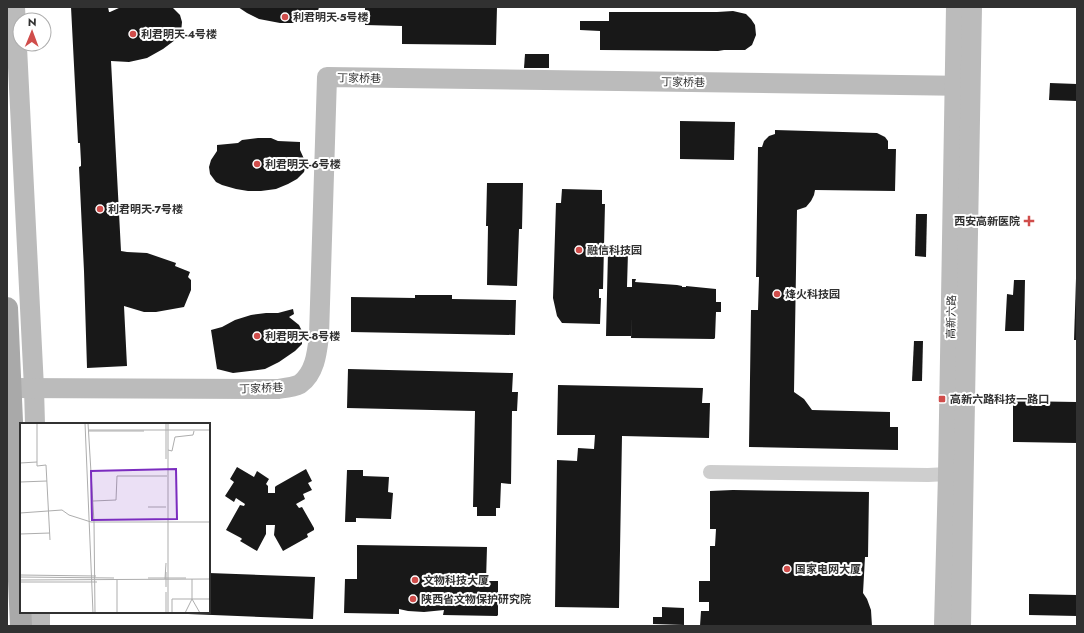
<svg xmlns="http://www.w3.org/2000/svg" width="1084" height="633" viewBox="0 0 1084 633" font-family="Jost,'Noto Sans SC',sans-serif">
<style>
.building{fill:#181818}
.lines{fill:none;stroke-linecap:round;stroke-linejoin:round}
.street{stroke:#cecece;stroke-width:14}
.secondary{stroke:#bbb;stroke-width:20}
.primary{stroke:#a9a9a9;stroke-width:22}
.poi-dot{fill:#d04d4b;stroke:#fff;stroke-width:1.5}
.labels{text-anchor:middle;stroke-width:4;stroke-linejoin:round;paint-order:stroke}
.poi-label{font-size:11px;font-weight:bold;fill:#313131;stroke:#fff;text-anchor:start}
.street-label{font-size:11px;fill:#313131;stroke:#fff}
.inset-road{fill:none;stroke:#adadad;stroke-width:1}
.view{fill:#7b2cbf;fill-opacity:0.15;stroke:#7b2cbf;stroke-width:2}
.inset-edge{fill:none;stroke:#313131;stroke-width:2}
</style>
<rect width="100%" height="100%" fill="#fff"/>
<!-- building -->
<g class="building">
<path d="M71 7H108L109 12H110L121 7H172L180 15 182 22 181 33 175 40 163 49 147 58 129 62 111 61 121 251 127 252 147 253 176 263 175 266 190 272 188 277 191 280V290L184 307 156 312H144L124 306 127 366 87 368 84 271 79 167 81 166V162L80 143H78Z"/>
<path d="M238 7H319L317 15 312 21 297 23H280L259 19 247 13Z"/>
<path d="M365 7H497L496 45 402 44V26L365 25Z"/>
<path d="M733 11 746 14 751 19 755 25 756 35 752 45 745 50H724L718 51 600 50V31L580 30V21H609V12H717Z"/>
<path d="M525 54H549V68H524Z"/>
<path d="M1050 83 1077 84V101L1049 100Z"/>
<path d="M680 121 735 122 734 160 680 159Z"/>
<path d="M775 130 877 133 885 137 888 141V149H896L895 191 815 190 814 195 811 201 806 207 797 210 794 392 804 399 812 410 890 412V427H898V450L749 447 751 310H758L759 277H756L758 147H762L764 141 769 136 775 134Z"/>
<path d="M258 138H271L278 141 300 142V150L305 161V168L304 172 297 179 288 184 276 189 261 191H248L236 189 222 185 216 182 210 174 209 167 211 160 217 151V145L238 143 242 140Z"/>
<path d="M487 183H523L522 229H519L517 286 487 285 488 226H486Z"/>
<path d="M562 189 602 190V204H605L603 289H599V298H601L600 324 562 323 557 316 553 298 556 203H561Z"/>
<path d="M916 214H927L926 257 915 256Z"/>
<path d="M608 252H628L627 287H632V279H636L635 282 677 285 682 286V287H686V286L716 289V302H721V312H716L715 338 714 339 631 338 632 315 631 336H606Z"/>
<path d="M1076 279H1077V340H1074Z"/>
<path d="M1014 280H1025L1024 331H1005L1007 294 1013 295Z"/>
<path d="M415 295H452V299L516 300 515 335 351 332V297L415 298Z"/>
<path d="M293 309 294 314 289 317 299 325 302 331V344L295 351 279 362 265 369 233 373 217 369 211 330 222 327 235 320 251 315 266 313H278Z"/>
<path d="M914 341H923L922 381H912Z"/>
<path d="M348 369 513 373 512 392H518L517 411H512L511 484 501 483 500 508H496V516H477V507H473L475 411 347 408Z"/>
<path d="M558 385 703 388 702 403H710L709 438 622 436 619 608 555 607 557 460 577 461 578 448 594 449 595 435H557Z"/>
<path d="M1013 401 1077 402V443L1013 442Z"/>
<rect x="114" y="422" width="9" height="2"/>
<path d="M237 467 254 477 257 471 269 479 266 484 268 486V493H275V487L276 486 306 469 312 481 308 483 312 490 303 494 305 499 296 504 299 508 302 507 314 528V530L307 534 308 537 283 551 274 535 275 525H266V534L257 551 240 541 242 539 241 538 226 530 240 505 244 506 245 504 236 498 234 502 225 496 234 482 230 479Z"/>
<path d="M347 470H363V476L389 477 388 492 393 493 391 519 356 518V522H345Z"/>
<path d="M733 490 869 492 868 557H865L863 593 867 599 871 610 872 626H700L701 611H709V602H699V581H710V546H715L716 529H710V491Z"/>
<path d="M357 545 487 547 486 581H498V615L497 616 443 615 444 610 424 612 408 611 399 609V614L344 613 345 579H357Z"/>
<path d="M209 573 315 577 313 619 188 614V612H209Z"/>
<path d="M1029 594 1077 595V616L1029 615Z"/>
<path d="M662 607 684 608V625L653 624V617H662Z"/>
</g>
<g class="lines">
<!-- street -->
<path class="street" d="M710 472 928 475 948 474"/>
<!-- secondary -->
<g class="secondary">
<path d="M15 7 34 388 35 424"/>
<path d="M10 388 278 389C285 388 294 387 300 384 315 373 317 353 319 336L327 77 970 86"/>
<path d="M40 612V626"/>
<path d="M944 626 948 474 956 7"/>
<path d="M961 626 972 7"/>
</g>
<!-- primary -->
<path class="primary" d="M7 308 21 626"/>
</g>
<!-- markers -->
<g class="poi-dot">
<circle cx="285" cy="17" r="4"/>
<circle cx="133" cy="34" r="4"/>
<circle cx="257" cy="164" r="4"/>
<circle cx="100" cy="209" r="4"/>
<path d="M1027 215h4v4h4v4h-4v4h-4v-4h-4v-4h4z"/>
<circle cx="579" cy="250" r="4"/>
<circle cx="777" cy="294" r="4"/>
<circle cx="257" cy="336" r="4"/>
<rect x="938" y="395" width="8" height="8" rx="2"/>
<circle cx="787" cy="569" r="4"/>
<circle cx="415" cy="580" r="4"/>
<circle cx="413" cy="599" r="4"/>
</g>
<g class="labels">
<!-- poi labels -->
<g class="poi-label">
<text x="293" y="21">利君明天-5号楼</text>
<text x="141" y="38">利君明天-4号楼</text>
<text x="265" y="168">利君明天-6号楼</text>
<text x="108" y="213">利君明天-7号楼</text>
<text x="1020" y="225" text-anchor="end">西安高新医院</text>
<text x="587" y="254">融信科技园</text>
<text x="785" y="298">烽火科技园</text>
<text x="265" y="340">利君明天-8号楼</text>
<text x="950" y="403">高新六路科技一路口</text>
<text x="795" y="573">国家电网大厦</text>
<text x="423" y="584">文物科技大厦</text>
<text x="421" y="603">陕西省文物保护研究院</text>
</g>
<!-- street labels -->
<g class="street-label">
<text transform="translate(359 78) rotate(1)" y="4">丁家桥巷</text>
<text transform="translate(683 82) rotate(1)" y="4">丁家桥巷</text>
<text transform="translate(951 317) rotate(-89)" y="4">高新六路</text>
<text transform="translate(261 388) rotate(-2)" y="4">丁家桥巷</text>
</g>
</g>
<!-- overview -->
<g transform="translate(20 423)">
<rect width="190" height="190" fill="#fff"/>
<path class="inset-road" d="M17 0V43L26 42 30 117M65 0 73 190M68 0 74 99 75 190M148 0V190M69 7H190M69 8H124M148 27 152 28 155 14 173 12 174 8M146 36V0M0 40 17 39M0 59 27 58M73 78 96 77 97 53H147M128 84H146M0 90 42 87 49 92 71 99H190M0 111 30 110M146 149V164M0 152 76 153M0 154 94 155M128 155H166M97 156V190M145 156 146 140M0 157 190 156M0 159H77M146 169V190M172 176 180 190M152 190V176H190M165 190 172 176V156"/>
<path class="view" d="M156 46 157 96 72 97 71 48Z"/>
<rect width="190" height="190" class="inset-edge"/>
</g>
<!-- border -->
<rect width="1084" height="633" fill="none" stroke="#313131" stroke-width="16"/>
<!-- north arrow -->
<g transform="translate(32 32) rotate(1)"><circle r="19" fill="#ffffff" stroke="#adadad"/>
<path d="M0-3L7 15L0 10L-7 15Z" fill="#d04d4b"/>
<text y="-6" font-size="11" font-weight="bold" text-anchor="middle" fill="#313131">N</text>
</g>
</svg>
